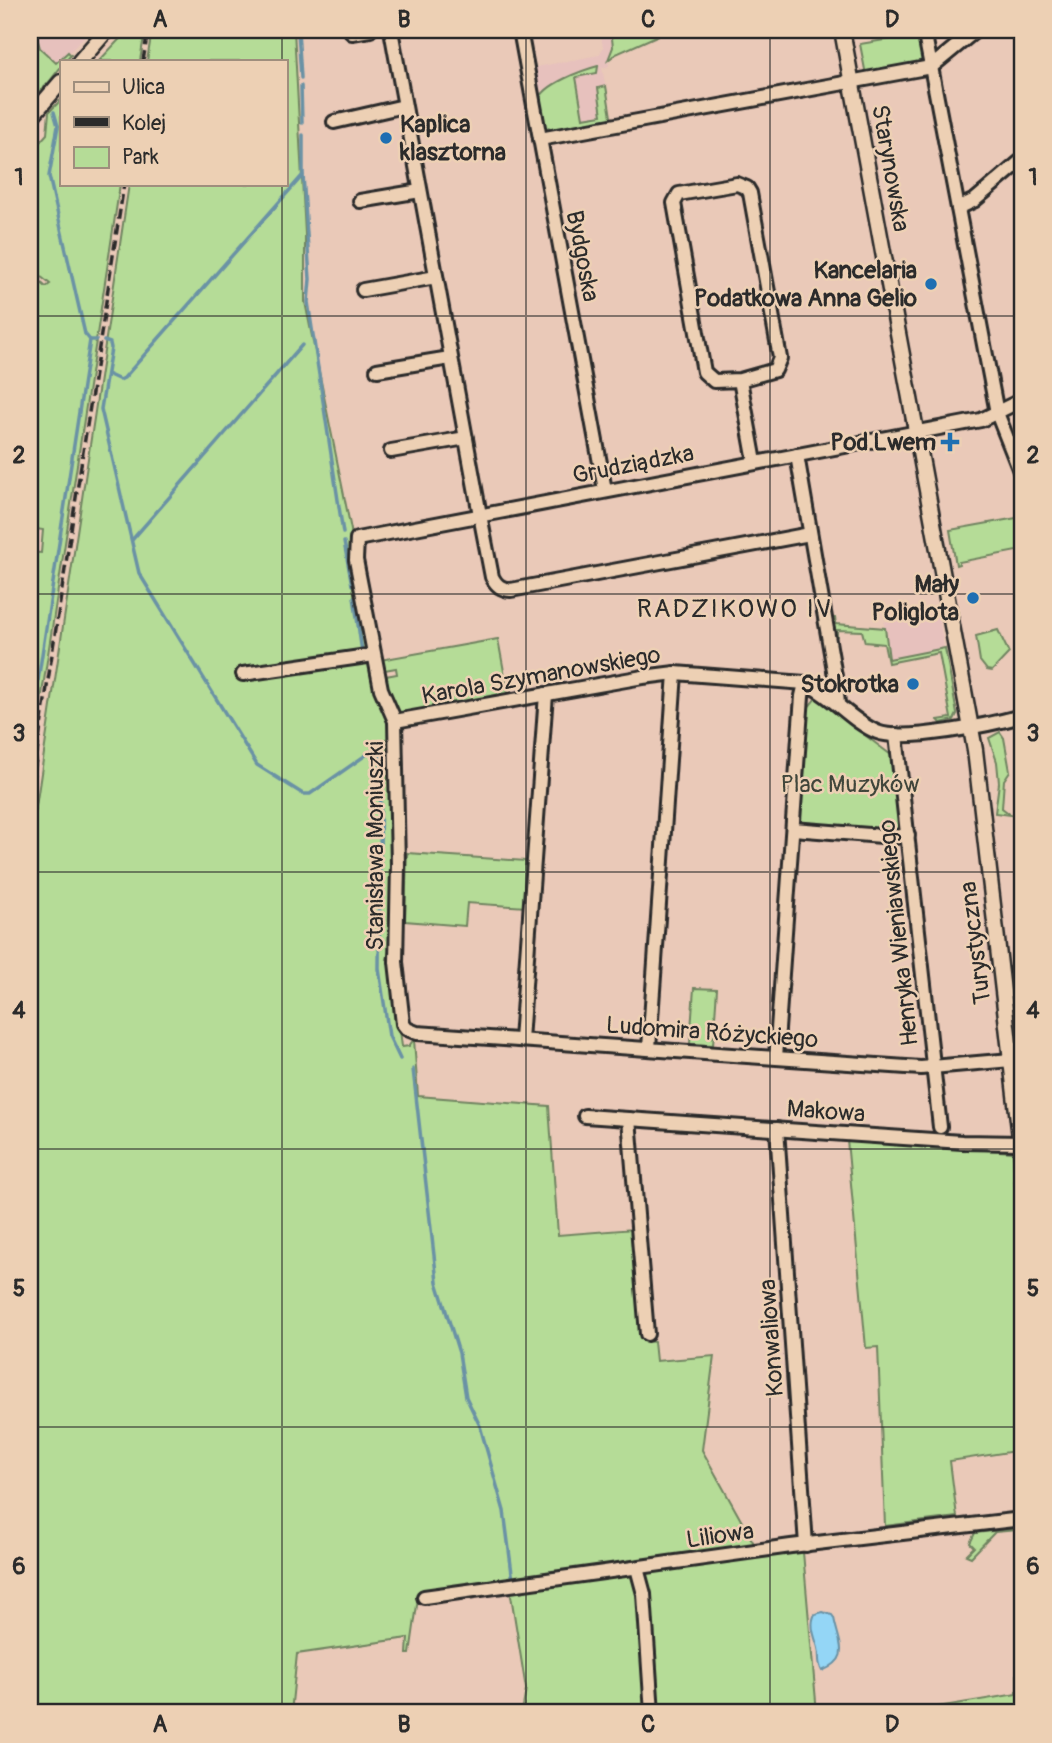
<svg xmlns="http://www.w3.org/2000/svg" width="1052" height="1743" viewBox="0 0 1052 1743" font-family="Pangolin,sans-serif">
<style>
.built{fill:#e7c1bd}
.green{fill:#b5dc97;stroke:#708461;stroke-width:2}
.water{fill:#94d6f6;stroke:#6a92a5;stroke-width:2}
.lines{fill:none;stroke-linecap:round;stroke-linejoin:round}
.stream{stroke:#6a92a5;stroke-width:3.5}
.minor-casing{stroke:#2b2b2b;stroke-width:18}
.tertiary-casing{stroke:#2b2b2b;stroke-width:19}
.minor{stroke:#edd0b4;stroke-width:12}
.tertiary{stroke:#edd0b4;stroke-width:14}
.rail{stroke:#2b2b2b;stroke-width:3.5;stroke-dasharray:10 5;stroke-linecap:butt}
.grid{fill:none;stroke:#2b2b2b;stroke-width:2;stroke-opacity:0.55}
.poi-dot{fill:#1f6fb2;stroke:#edd0b4;stroke-width:2.5}
.labels{text-anchor:middle;stroke-width:5;stroke-linejoin:round;paint-order:stroke}
.poi-label{font-size:24px;font-weight:bold;fill:#2b2b2b;stroke:#edd0b4;text-anchor:end}
.street-label{font-size:24px;fill:#2b2b2b;stroke:#edd0b4}
.park-label{font-size:24px;fill:#40463b;stroke:#edd0b4}
.neighbourhood-label{font-size:26px;letter-spacing:2px;fill:#2b2b2b;stroke:#edd0b4}
.neatline{fill:none;stroke:#2b2b2b;stroke-width:2.5}
.grid-label{font-size:23px;text-anchor:middle;font-weight:bold;fill:#2b2b2b}
</style>
<rect width="100%" height="100%" fill="#eac9b8"/>
<filter id="ink" filterUnits="userSpaceOnUse"><feTurbulence type="fractalNoise" baseFrequency=".0143" numOctaves="2"/><feDisplacementMap in="SourceGraphic" scale="14" xChannelSelector="R" yChannelSelector="G"/><feConvolveMatrix kernelMatrix="1 2 1 2 8 2 1 2 1" color-interpolation-filters="sRGB"/></filter>
<g filter="url(#ink)">
<!-- built -->
<g class="built">
<path d="M31 30H91L54 68 36 50Z"/>
<path d="M600 30H670L616 54 608 60 609 66 602 68 611 115 556 131 546 93 534 82 531 68 599 55 603 48Z"/>
<path d="M938 612 944 648 889 659 884 622Z"/>
</g>
<!-- green -->
<g class="green">
<path d="M30 30H35L40 48 56 63 68 52 71 55 66 61H61V67C53 76 43 94 30 95V87L32 90 35 88 30 80Z"/>
<path d="M128 30H145L140 61H99Z"/>
<path d="M152 30H294L305 234V302L351 530 353 553 391 724 395 858 391 944 387 959 392 960 402 1047 409 1046 414 1039 418 1096 549 1106 558 1235 634 1229 642 1335 648 1341 654 1342 656 1361 714 1356 702 1450 757 1549 499 1585 495 1579 419 1591 410 1654H407L408 1638 297 1654 291 1713H30V847L129 184H285V61H147Z"/>
<path d="M611 30H670L616 54 608 60 613 47Z"/>
<path d="M921 34 926 58 922 63 866 75 860 44Z"/>
<path d="M598 66 597 73 576 77 583 118 602 115 598 88 606 86 611 117 606 123C586 126 557 139 540 123 540 117 537 107 539 100 544 84 583 70 598 66Z"/>
<path d="M61 100V184H120L30 772V552L41 553 43 530 30 528V273L46 287 50 284 30 268V153L47 134 49 112Z"/>
<path d="M1022 517V550L959 562V564L956 565 950 530Z"/>
<path d="M830 618H835L836 624 885 628 889 659 945 648 957 714 954 720 941 723 938 720 951 718 939 653 888 663 884 644 865 642 862 631 837 630V635L830 627Z"/>
<path d="M998 630 1009 653 992 671 987 670 980 661 976 636Z"/>
<path d="M498 639 508 693 515 692 510 696 406 716 393 709 383 681 386 676 397 674 396 668 385 670 380 666V660Z"/>
<path d="M816 698 895 758 901 829 898 832 800 823 808 708Z"/>
<path d="M1000 732 1004 738 1010 771 1004 780 1002 808 1011 815 995 813 999 783 997 762 989 738Z"/>
<path d="M407 853 526 861 527 853 531 854 526 907 467 903 465 926 405 921Z"/>
<path d="M694 988 717 989 713 1045 690 1044Z"/>
<path d="M847 1140 1013 1152 1022 1314V1450L950 1461 957 1517 885 1526 878 1347 866 1348Z"/>
<path d="M1020 1528 1022 1713H901L1017 1694 1018 1530 995 1532 971 1557 966 1555 974 1547 970 1543 975 1533Z"/>
<path d="M803 1552 817 1713H522L526 1689 510 1589Z"/>
</g>
<!-- water -->
<path class="water" d="M823 1612 832 1615 834 1618C839 1645 852 1658 822 1671 817 1662 820 1656 818 1648 815 1637 809 1625 815 1614Z"/>
<g class="lines">
<!-- stream -->
<g class="stream">
<path d="M298 30 301 78"/>
<path d="M30 84 34 90"/>
<path d="M301 86 302 123"/>
<path d="M54 112 58 126 49 176 85 334 90 340H96"/>
<path d="M30 137 38 127"/>
<path d="M303 175 310 279 308 302 343 533"/>
<path d="M104 341 110 343 111 348 101 409 139 573 257 765 303 794H310L376 748 379 747 381 750 379 969 389 1036 400 1059"/>
<path d="M107 374 120 380 124 378 303 175V135"/>
<path d="M132 540 302 345"/>
<path d="M344 542 352 585"/>
<path d="M354 597 362 652"/>
<path d="M34 707 90 340"/>
<path d="M413 1069 437 1282 459 1353 466 1397 480 1426 504 1511 513 1581"/>
</g>
<defs>
<g id="minor">
<path d="M391 30 480 515 492 577C497 586 501 589 511 590L810 534"/>
<path d="M520 30 605 490"/>
<path d="M924 30 997 413 1022 476"/>
<path d="M352 33 370 30"/>
<path d="M334 122 404 106"/>
<path d="M540 139 931 67 976 30"/>
<path d="M360 201 420 191"/>
<path d="M958 208 975 200 1022 160"/>
<path d="M363 290 436 277"/>
<path d="M377 370 450 358"/>
<path d="M740 380 714 381 704 372 674 203 679 194 737 184 747 188 750 193 780 358 775 370 740 380 755 462"/>
<path d="M391 451 466 438"/>
<path d="M797 455 836 682 838 704"/>
<path d="M243 674 374 655"/>
<path d="M395 721 643 677 675 673 805 683C832 695 851 721 877 732 904 743 992 724 1022 716"/>
<path d="M896 735 940 1127"/>
<path d="M793 829 895 837 908 835"/>
<path d="M521 1040 546 694"/>
<path d="M649 1048 675 673"/>
<path d="M776 1057 802 696 805 683"/>
<path d="M1011 1060 921 1068 417 1033 407 1029 403 1024 396 962 398 865 395 721 381 689 356 560 357 539 981 420 1022 400"/>
<path d="M585 1116 962 1142 1022 1143"/>
<path d="M629 1119 647 1334"/>
<path d="M777 1129 806 1545"/>
<path d="M637 1568 644 1594 652 1713"/>
<path d="M424 1597 791 1546 1022 1519"/>
</g>
<g id="tertiary">
<path d="M842 30 975 750 1022 1155"/>
<path d="M80 61 107 30"/>
<path d="M30 118 61 82"/>
</g>
</defs>
<!-- minor casing -->
<use href="#minor" class="minor-casing"/>
<!-- tertiary casing -->
<use href="#tertiary" class="tertiary-casing"/>
<!-- minor -->
<use href="#minor" class="minor"/>
<!-- tertiary -->
<use href="#tertiary" class="tertiary"/>
<!-- rail -->
<g class="rail">
<path d="M143 61 148 30"/>
<path d="M30 798 124 184"/>
</g>
</g>
</g>
<!-- grid -->
<path class="grid" d="M282 30V61M526 30V1713M770 30V1713M282 184V1713M30 316H1022M30 594H1022M30 872H1022M30 1149H1022M30 1427H1022"/>
<!-- markers -->
<g class="poi-dot">
<circle cx="386" cy="138" r="7"/>
<circle cx="931" cy="284" r="7"/>
<path d="M946.5 431.5h7v7h7v7h-7v7h-7v-7h-7v-7h7z"/>
<circle cx="973" cy="598" r="7"/>
<circle cx="913" cy="684" r="7"/>
</g>
<g class="labels">
<!-- poi labels -->
<g class="poi-label">
<text x="400" y="132" text-anchor="start">Kaplica<tspan x="400" dy="28">klasztorna</tspan></text>
<text x="917" y="278">Kancelaria<tspan x="917" dy="28">Podatkowa Anna Gelio</tspan></text>
<text x="936" y="450">Pod Lwem</text>
<text x="959" y="592">Mały<tspan x="959" dy="28">Poliglota</tspan></text>
<text x="899" y="692">Stokrotka</text>
</g>
<!-- street labels -->
<g class="street-label">
<text transform="translate(891 168) rotate(80)" y="8">Starynowska</text>
<text transform="translate(583 256) rotate(79)" y="8">Bydgoska</text>
<text transform="translate(633 464) rotate(-11)" y="8">Grudziądzka</text>
<text transform="translate(541 675) rotate(-10)" y="8">Karola Szymanowskiego</text>
<text transform="translate(375 846) rotate(-90)" y="8">Stanisława Moniuszki</text>
<text transform="translate(898 933) rotate(-96)" y="8">Henryka Wieniawskiego</text>
<text transform="translate(975 943) rotate(-97)" y="8">Turystyczna</text>
<text transform="translate(712 1032) rotate(4)" y="8">Ludomira Różyckiego</text>
<text transform="translate(826 1111) rotate(4)" y="8">Makowa</text>
<text transform="translate(771 1338) rotate(-94)" y="8">Konwaliowa</text>
<text transform="translate(720 1535) rotate(-8)" y="8">Liliowa</text>
</g>
<!-- park labels -->
<g class="park-label">
<text x="850" y="792">Plac Muzyków</text>
</g>
<!-- neighbourhood labels -->
<g class="neighbourhood-label">
<text x="735" y="617">RADZIKOWO IV</text>
</g>
</g>
<!-- margin -->
<rect width="1052" height="1743" fill="none" stroke="#edd0b4" stroke-width="77"/>
<!-- legend -->
<rect x="60" y="60" width="228" height="126" fill="#edd0b4" stroke="#9f8e7d" stroke-width="2"/>
<rect x="74" y="82" width="35" height="10" fill="#edd0b4" stroke="#9f8e7d" stroke-width="2"/>
<text x="122" y="94" font-size="21" fill="#2b2b2b">Ulica</text>
<rect x="74" y="117" width="35" height="10" fill="#2b2b2b" stroke="#9f8e7d" stroke-width="2"/>
<text x="122" y="130" font-size="21" fill="#2b2b2b">Kolej</text>
<rect x="74" y="147" width="35" height="21" fill="#b5dc97" stroke="#9f8e7d" stroke-width="2"/>
<text x="122" y="164" font-size="21" fill="#2b2b2b">Park</text>
<rect x="38" y="38" width="976" height="1666" class="neatline"/>
<g class="grid-label">
<text x="160" y="27">A</text>
<text x="404" y="27">B</text>
<text x="648" y="27">C</text>
<text x="892" y="27">D</text>
<text x="19" y="185">1</text>
<text x="1033" y="185">1</text>
<text x="19" y="463">2</text>
<text x="1033" y="463">2</text>
<text x="19" y="741">3</text>
<text x="1033" y="741">3</text>
<text x="19" y="1018">4</text>
<text x="1033" y="1018">4</text>
<text x="19" y="1296">5</text>
<text x="1033" y="1296">5</text>
<text x="19" y="1574">6</text>
<text x="1033" y="1574">6</text>
<text x="160" y="1732">A</text>
<text x="404" y="1732">B</text>
<text x="648" y="1732">C</text>
<text x="892" y="1732">D</text>
</g>
</svg>
